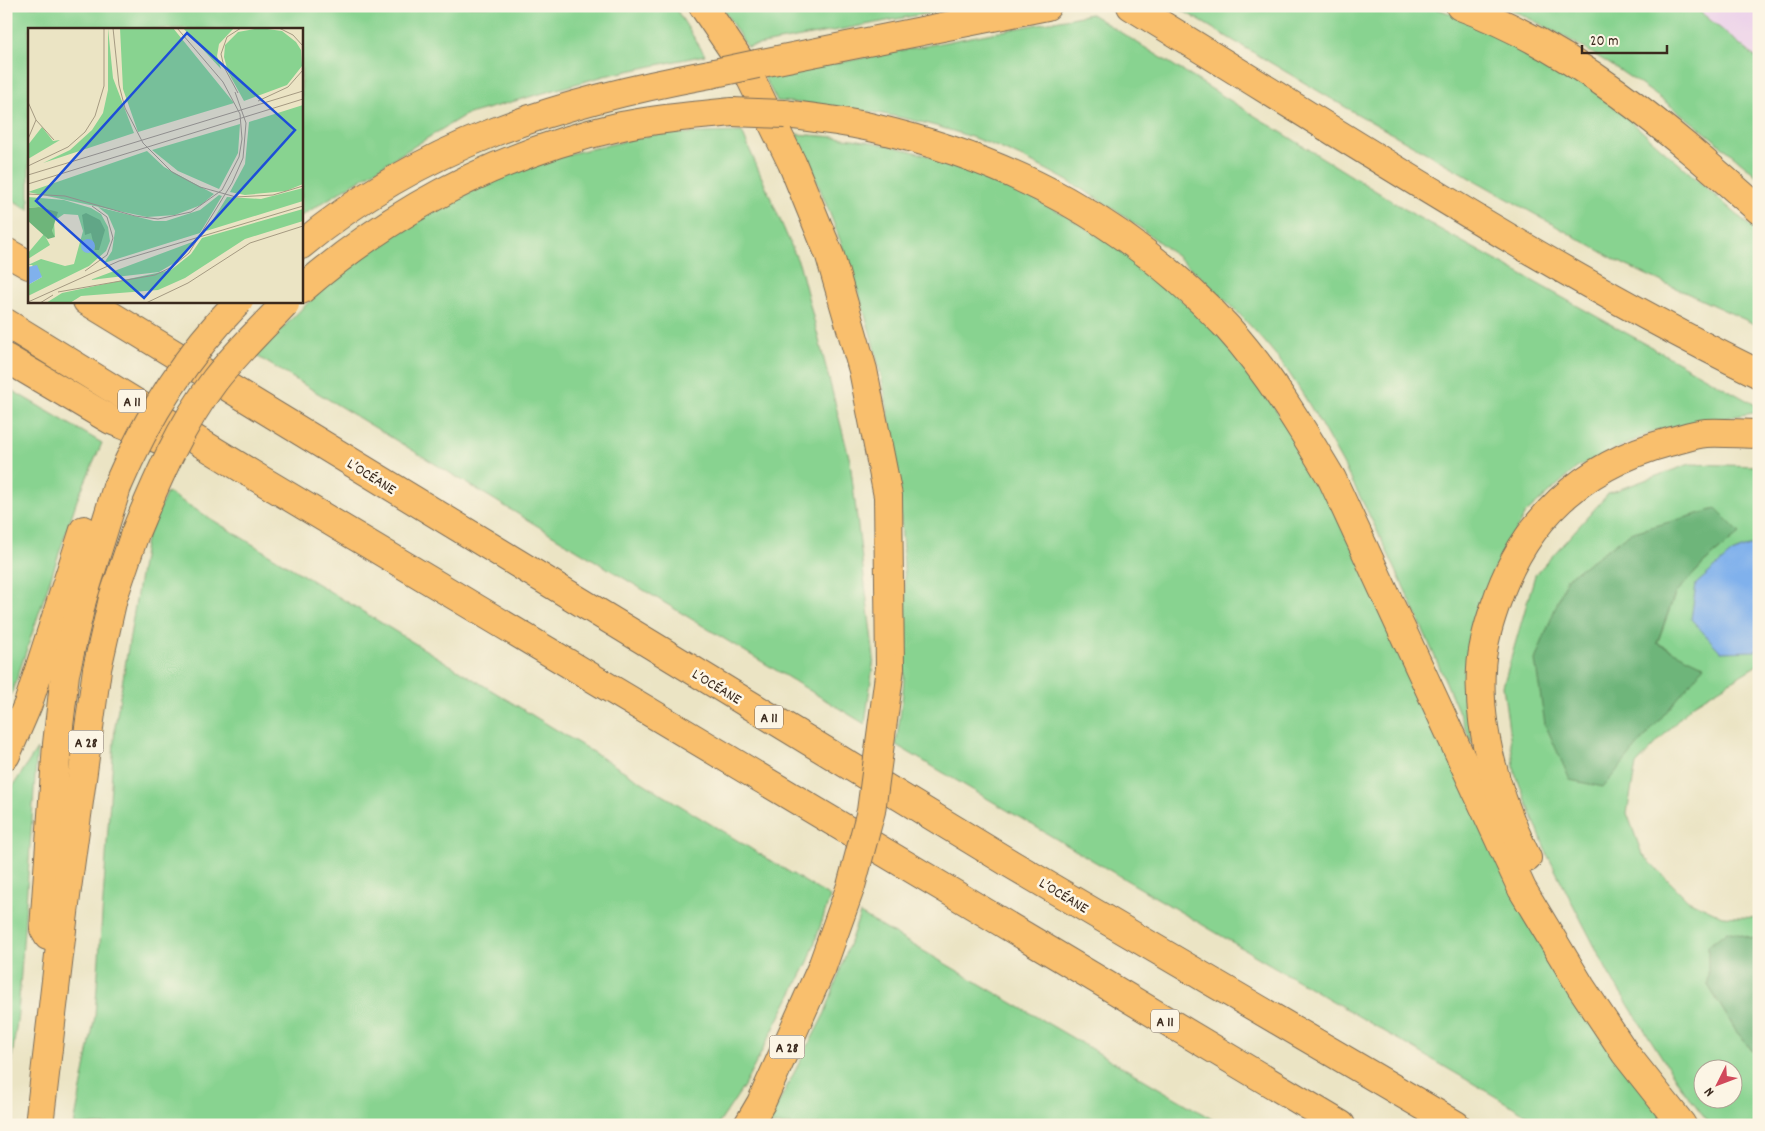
<svg xmlns="http://www.w3.org/2000/svg" width="1765" height="1131" viewBox="0 0 1765 1131" font-family="Dekko,sans-serif">
<style>
.built{fill:#ecd1ea}
.green{fill:#88d390;stroke:#627e57;fill-rule:evenodd}
.forest{fill:#6eb57a;stroke:#54704c}
.water{fill:#80b1ec;stroke:#5e6e85}
.lines{fill:none;stroke-linecap:round;stroke-linejoin:round}
.motorway-casing{stroke:#796b58;stroke-width:30}
.motorway{stroke:#f9bf6d;stroke-width:28}
.motorway-bridge-casing{stroke:#796b58;stroke-width:30;stroke-linecap:butt}
.motorway-bridge{stroke:#f9bf6d;stroke-width:28}
.labels{text-anchor:middle;stroke-width:5;stroke-linejoin:round;paint-order:stroke}
.shield{fill:#fcf5e5;stroke:#75675a;stroke-width:1}
.shield-label{font-size:14px;font-weight:bold;fill:#3b2a1e}
.street-label{font-size:15px;fill:#3b2a1e;stroke:#fcf5e5}
.inset-road{fill:none;stroke:#a59a82;stroke-width:1}
.view{fill:#1d4ed8;fill-opacity:0.15;stroke:#1d4ed8;stroke-width:2.5}
.inset-edge{fill:none;stroke:#3b2a1e;stroke-width:2.5}
</style>
<rect width="100%" height="100%" fill="#fcf5e5"/>
<filter id="ink" filterUnits="userSpaceOnUse"><feTurbulence type="fractalNoise" baseFrequency=".02" numOctaves="2"/><feDisplacementMap in="SourceGraphic" scale="10" xChannelSelector="R" yChannelSelector="G"/><feConvolveMatrix kernelMatrix="1 2 1 2 8 2 1 2 1" color-interpolation-filters="sRGB"/></filter>
<filter id="wash" filterUnits="userSpaceOnUse"><feTurbulence type="fractalNoise" baseFrequency=".0096" numOctaves="4" result="noise"/><feDisplacementMap in="SourceGraphic" scale="20" xChannelSelector="R" yChannelSelector="G"/><feGaussianBlur stdDeviation="1.12" result="paint"/><feColorMatrix in="noise" values="0 0 0 0 0 0 0 0 0 0 0 0 0 0 0 0 0 1.4 0 .05"/><feComposite in="paint" operator="in"/></filter>
<g filter="url(#wash)">
<rect width="100%" height="100%" fill="#ebe4c4"/>
<!-- built -->
<path class="built" d="M1693 6H1759V60Z"/>
<!-- green -->
<g class="green">
<path d="M6 6H674L705 55 604 76 465 115 301 216V29H29V210L6 196Z"/>
<path d="M721 6H967L747 47Z"/>
<path d="M1175 6H1430L1476 23 1594 89 1759 234V326L1625 265 1352 111Z"/>
<path d="M1503 6H1693L1759 60V178C1683 110 1596 48 1503 6Z"/>
<path d="M1091 14 1416 216 1759 407V412L1657 430 1579 466 1525 514 1493 571 1470 638 1472 744C1432 648 1391 554 1342 462 1320 423 1295 376 1265 342 1187 253 1076 171 962 134 902 114 839 106 777 101L764 77Z"/>
<path d="M742 132 800 266 850 461 874 658 865 724 255 355 326 285 378 244 429 212 489 183 555 157 657 134Z"/>
<path d="M796 134C819 136 843 137 866 141 1000 165 1126 239 1220 337 1259 379 1294 437 1323 486 1355 540 1375 600 1406 655 1492 812 1579 968 1666 1125H1544L896 745C899 723 903 700 904 677 908 626 905 574 901 523 897 475 892 427 882 380 863 295 832 213 796 134Z"/>
<path d="M6 387 102 443 77 500 13 690 6 701Z"/>
<path d="M1690 464 1759 466V542L1732 553 1754 651 1759 649V664L1692 705 1636 765 1627 813 1642 854 1688 900 1722 916 1759 918V940L1727 931 1708 985 1736 1031 1759 1059V1125H1711L1681 1087 1610 976 1548 856 1515 773 1503 686 1535 575 1609 493ZM1716 509 1740 533 1704 563 1675 594 1657 644 1704 666 1545 724ZM1702 1068H1732V1098H1702Z"/>
<path d="M167 492 830 897 809 960 744 1086 718 1125H74L95 1016 115 727 146 539Z"/>
<path d="M37 749 18 1014 6 1101V797Z"/>
<path d="M860 914 1222 1125H767L825 1013Z"/>
</g>
<!-- forest -->
<g class="forest">
<path d="M1716 509 1740 533 1704 563 1675 594 1657 643 1705 666 1603 787 1570 780 1545 724 1535 660 1567 578 1630 533Z"/>
<path d="M1727 931 1759 940V1059L1736 1031 1708 985V946Z"/>
</g>
<!-- water -->
<path class="water" d="M1759 542V649L1755 651 1721 652 1691 619 1696 584 1732 553Z"/>
</g>
<g filter="url(#ink)">
<g class="lines">
<defs>
<g id="motorway">
<path d="M703 6 747 71 792 163 830 256 863 370 888 496 890 668"/>
<path d="M1131 6C1338 132 1541 267 1759 374"/>
<path d="M1460 6C1575 48 1669 130 1759 210"/>
<path d="M757 64 1047 6"/>
<path d="M785 114C814 118 845 121 874 128 1014 161 1128 222 1227 327 1268 372 1301 427 1332 479L1522 889 1581 987 1625 1053 1682 1125"/>
<path d="M301 245C422 144 558 102 710 74"/>
<path d="M6 252 29 265"/>
<path d="M301 290C394 209 501 153 622 126 658 118 696 116 732 112"/>
<path d="M87 301 1011 864 1456 1125"/>
<path d="M6 323 258 478 1341 1125"/>
<path d="M6 358 111 420 166 442"/>
<path d="M6 755 28 704 84 530"/>
<path d="M1527 858C1499 800 1477 734 1481 669 1482 647 1488 626 1495 606 1523 521 1582 465 1669 442 1681 439 1694 434 1706 433 1723 432 1741 434 1759 434"/>
<path d="M48 936 44 929 57 744 65 674 82 600 117 487"/>
<path d="M39 1125 66 896 97 669 113 598 135 533"/>
<path d="M748 1125 761 1103 822 967"/>
</g>
</defs>
<!-- motorway casing -->
<use href="#motorway" class="motorway-casing"/>
<!-- motorway -->
<use href="#motorway" class="motorway"/>
<defs>
<g id="motorway-bridge">
<path d="M710 74 757 64"/>
<path d="M732 112 785 114"/>
<path d="M117 487C146 419 187 354 239 301"/>
<path d="M135 533C157 480 180 426 215 380 236 353 261 329 285 304"/>
<path d="M822 967 851 886 871 811 890 668"/>
</g>
</defs>
<!-- motorway-bridge casing -->
<use href="#motorway-bridge" class="motorway-bridge-casing"/>
<!-- motorway-bridge -->
<use href="#motorway-bridge" class="motorway-bridge"/>
</g>
</g>
<g class="labels">
<!-- shield labels -->
<g class="shield">
<rect x="118" y="389.5" width="28" height="23" rx="4"/>
<rect x="755" y="705.5" width="28" height="23" rx="4"/>
<rect x="68.5" y="730.5" width="35" height="23" rx="4"/>
<rect x="1151" y="1009.5" width="28" height="23" rx="4"/>
<rect x="769.5" y="1035.5" width="35" height="23" rx="4"/>
</g>
<g class="shield-label">
<text x="132" y="406">A 11</text>
<text x="769" y="722">A 11</text>
<text x="86" y="747">A 28</text>
<text x="1165" y="1026">A 11</text>
<text x="787" y="1052">A 28</text>
</g>
<!-- street labels -->
<g class="street-label">
<text transform="translate(372 476) rotate(32)" y="5">L’OCÉANE</text>
<text transform="translate(717 686) rotate(31)" y="5">L’OCÉANE</text>
<text transform="translate(1064 895) rotate(31)" y="5">L’OCÉANE</text>
</g>
</g>
<!-- overview -->
<g transform="translate(28 28)">
<rect width="275" height="275" fill="#ebe4c4"/>
<path d="M80 0 85 50 106 105 15 135 42 122 64 102 75 85 80 62ZM92 0H145L206 75 110 104 95 61ZM155 0H206L191 16 189 28 193 41ZM232 0 254 3 268 14 273 22 274 38 259 57 216 73 200 44 196 29 197 17 210 4ZM275 77V156L258 163 217 167 202 164 217 136 221 94ZM212 96 210 125 191 161 150 143 124 122ZM14 99 25 113 32 112 0 131V117ZM119 123 136 139 186 166 173 177 147 187 119 189 0 164ZM275 160V173L178 203 199 169 233 171ZM191 167 194 168 172 205 76 235 84 223 87 203 80 187 70 179 126 193H138L172 182ZM0 169 36 172 63 180 73 186 80 199 82 213 78 223 61 238 0 268V257L14 249 4 237H0L13 231 37 238 46 236 55 203 50 187 36 186 26 193 27 209 24 204 26 189 11 179 0 180ZM275 181V193L217 211 157 250 130 262 53 268 42 275H18L34 265 143 242 163 226 174 210ZM16 206 22 217 0 231V225ZM167 213 153 231 131 244 62 252Z" fill="#88d390"/>
<path d="M11 179 30 184 24 203 27 209 20 211 0 193V180ZM58 185 72 192 77 202 71 222H67L63 205 57 207 54 187Z" fill="#6eb57a"/>
<path d="M53 218a7 7 0 1 1 14 0a7 7 0 1 1-14 0ZM9 237 14 249 0 257V239Z" fill="#80b1ec"/>
<path class="inset-road" d="M85 0 91 57 97 80 115 115 144 144 172 159 208 169 245 167 275 158M251 0 265 7 275 18M210 65 196 39 193 26 199 9 213 0M230 73 260 59 275 42M0 74 8 92 0 111M8 92 26 112M0 138 40 119 57 104 67 88 76 58V0M0 147 275 63M0 156 275 71M0 166 37 168 107 188 130 191 163 184 194 162 211 129 214 111 212 86 195 54 149 0M57 243 79 227 85 210 79 189 64 178M30 264 127 247 144 239 161 225 204 155 215 130 218 95 207 64M0 274 91 233 275 178M12 275 25 267M118 275 160 255 222 215 275 198"/>
<path class="view" d="M159 5 267 102 116 270 8 173Z"/>
<rect width="275" height="275" class="inset-edge"/>
</g>
<!-- margin -->
<rect width="1765" height="1131" fill="none" stroke="#fcf5e5" stroke-width="25"/>
<!-- north arrow -->
<g transform="translate(1718 1084) rotate(228)"><circle r="24" fill="#fcf5e5" stroke="#afa495"/>
<path d="M0-4L9 19L0 12L-9 19Z" fill="#d1495b"/>
<text y="-8" font-size="14" font-weight="bold" text-anchor="middle" fill="#3b2a1e">N</text>
</g>
<!-- scale -->
<path d="M1582 45v8h85v-8" fill="none" stroke="#3b2a1e" stroke-width="2.5"/>
<text x="1590" y="45" font-size="15" fill="#3b2a1e" stroke="#fcf5e5" stroke-width="4" paint-order="stroke">20 m</text>
</svg>
